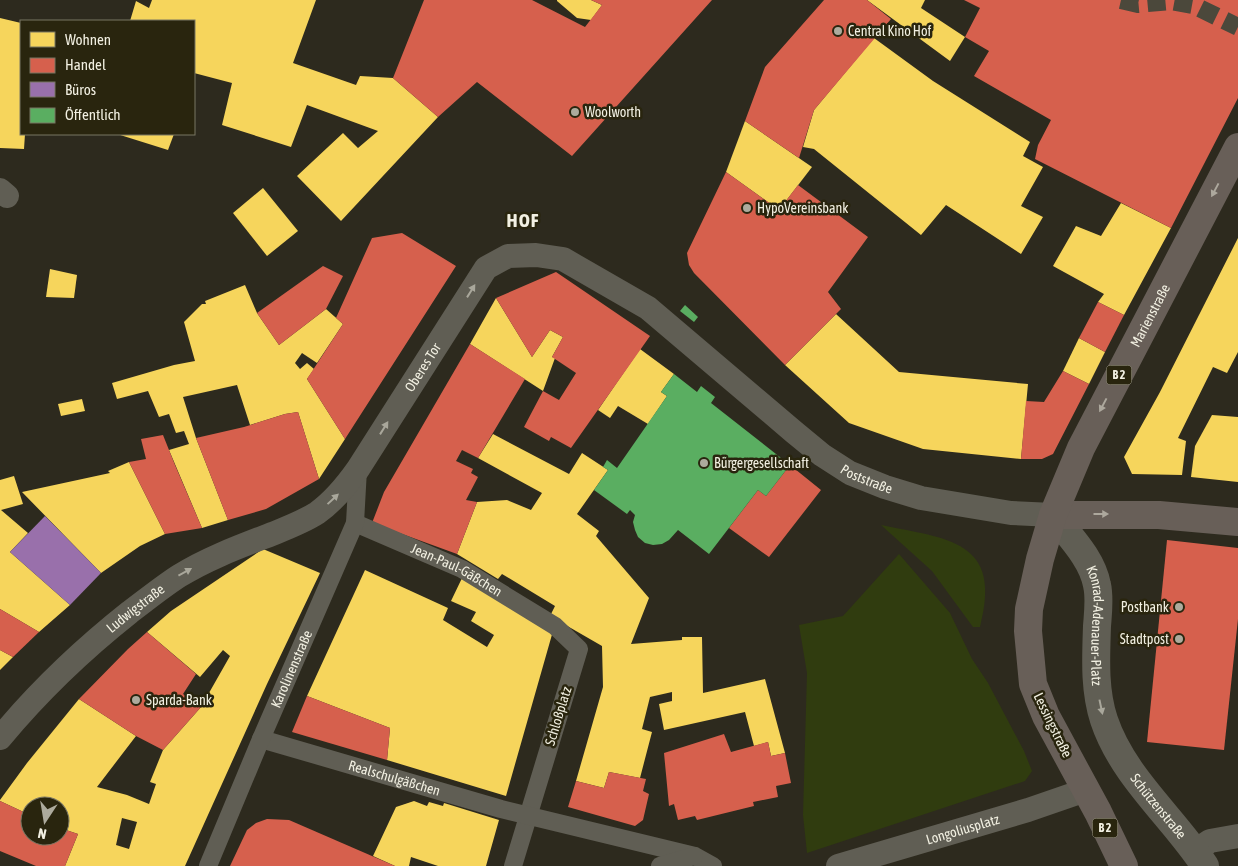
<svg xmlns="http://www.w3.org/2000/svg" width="1238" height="866" viewBox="0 0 1238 866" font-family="'Asap Condensed',sans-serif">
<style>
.green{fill:#303c0f}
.homes{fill:#f6d55c;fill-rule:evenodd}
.shops{fill:#d6604d}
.offices{fill:#9970ab}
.public{fill:#5aae61}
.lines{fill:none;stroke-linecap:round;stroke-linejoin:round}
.pedestrian-tunnel{stroke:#4b483b;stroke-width:18;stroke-dasharray:18 9;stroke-linecap:butt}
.pedestrian{stroke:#605e54;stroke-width:18}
.minor{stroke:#605e54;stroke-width:24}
.tertiary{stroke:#605e54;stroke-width:28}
.primary{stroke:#685f58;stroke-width:28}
.oneway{fill:#ada89d}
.oneway2{fill:#a9a79b}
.poi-dot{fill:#adab9d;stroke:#29250e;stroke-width:2}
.labels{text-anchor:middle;stroke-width:5;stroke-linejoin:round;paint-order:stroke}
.shield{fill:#29250e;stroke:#b6b3a2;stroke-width:1}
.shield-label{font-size:12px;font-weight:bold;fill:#f2f0e2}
.poi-label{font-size:14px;fill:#f2f0e2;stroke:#29250e;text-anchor:start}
.street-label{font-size:14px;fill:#f2f0e2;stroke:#29250e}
.district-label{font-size:19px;font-weight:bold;letter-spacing:1px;fill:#f2f0e2;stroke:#29250e}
</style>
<rect width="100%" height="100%" fill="#2d2a1e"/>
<!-- green -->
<g class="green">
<path d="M881 525C948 539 1003 540 980 627H973L932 571Z"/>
<path d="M899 554 950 613 972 659 988 683 1024 751 1032 771 1025 781 807 853 803 815 807 673 799 625 843 616Z"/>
</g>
<!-- homes -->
<g class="homes">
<path d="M152 0H316L293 63 356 85 360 76 393 78 438 117 341 221 297 176 343 133 358 148 378 131 307 105 291 147 222 125 232 83 194 73V21H130L136 1 149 8Z"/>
<path d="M557 0H591L602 5 591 20 577 18 557 1Z"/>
<path d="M867 0H925L921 8 965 37 950 61Z"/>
<path d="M0 18 21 23V134H25L24 149 0 148Z"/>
<path d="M874 38 933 81 1030 142 1023 156 1043 167 1021 206 1043 217 1021 254 946 205 921 235 814 149 803 147 814 110Z"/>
<path d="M745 121 812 167 779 210 726 172Z"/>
<path d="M117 134H174L168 150Z"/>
<path d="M263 188 298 231 267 256 233 213Z"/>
<path d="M1121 203 1171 228 1124 315 1098 302 1104 294 1053 266 1076 226 1101 236Z"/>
<path d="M1238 238V352L1227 373 1213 367 1178 438 1186 441 1182 475 1132 474 1124 457 1160 392Z"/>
<path d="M50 269 77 275 74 298 46 297Z"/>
<path d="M245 285 257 313 279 345 326 309 343 324 317 363 302 353 295 363 300 369 307 363 314 369 307 379 345 439 319 479 298 412 285 414 250 425 237 385 183 397 196 438 228 520 202 528 169 450 189 444 184 431 176 433 169 414 159 417 148 391 117 399 112 383 174 365 195 361 184 322 202 304H206L205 301Z"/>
<path d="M496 298 532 357 550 330 563 337 552 357 555 358 543 391 470 344Z"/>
<path d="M836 314 899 372 1028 384 1021 459 923 449 849 423 785 365Z"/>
<path d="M1079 338 1105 352 1089 384 1063 371Z"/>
<path d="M640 349 674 374 661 392 667 396 648 424 618 406 610 418 598 410Z"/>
<path d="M82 399 85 411 61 416 58 404Z"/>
<path d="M1212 415 1238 417V482L1191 477 1195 446Z"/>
<path d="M493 434 569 474 582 453 608 470 577 514 599 531 596 536 649 598 631 644 682 640V637H702L703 693 765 679 785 753 771 756 768 742 754 746 745 712 664 730 659 704 672 701V692L650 697 642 729 652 732 640 778 609 772 604 788 576 781 603 687 602 646 550 616 555 606 502 574 498 579 457 554 477 502 507 500 531 510 542 493 478 458Z"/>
<path d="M129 462 165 534 140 546 101 573 22 492 110 473 108 471Z"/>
<path d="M14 476 23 504 1 510 28 533 10 552 70 605 39 632 0 609V480Z"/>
<path d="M263 549 320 573 267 684 185 866H65L78 834 60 828V806H30V815L0 801V800L27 763 79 699 136 736 97 787 127 795 149 804 156 784 150 782 163 750 201 707 230 656 223 650 200 677 147 632 171 611ZM122 818 137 822 129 849 116 845Z"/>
<path d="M365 570 448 608 443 620 487 647 494 635 471 621 476 612 451 601 463 576 553 631 506 796 387 760 390 728 307 696Z"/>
<path d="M0 650 13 657 0 670Z"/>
<path d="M414 801 427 806 429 802 443 806 444 803 499 820 486 866H438L411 857 409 866H395L373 856 396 807Z"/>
</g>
<!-- shops -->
<g class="shops">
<path d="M424 0H532L585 27 602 5 591 0H712L572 156 477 82 438 117 393 78Z"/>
<path d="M824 0H867L891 19 814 110 799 158 745 121 765 67Z"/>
<path d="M964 0H1238V98L1171 228 1035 159 1038 145 1051 120 974 76 989 51 965 37 980 8Z"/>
<path d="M726 172 779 210 798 185 868 237 828 292 841 309 785 365 694 273 689 265 687 253Z"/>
<path d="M402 233 456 266 345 439 307 379 343 324 336 318 372 238Z"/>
<path d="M323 266 343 276 326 309 279 345 257 313Z"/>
<path d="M556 272 650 336 571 448 551 437 549 441 524 427 543 391 559 400 576 373 552 357 563 337 550 330 532 357 496 298Z"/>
<path d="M1098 302 1124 315 1105 352 1079 338Z"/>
<path d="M470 344 525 379 478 458 462 450 456 461 473 469 471 473 478 477 466 500 477 502 457 554 372 523 384 492Z"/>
<path d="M1063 371 1089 384 1053 454 1042 459H1021L1026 401 1044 402Z"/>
<path d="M298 412 319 479 266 509 228 520 196 438 244 427 285 414Z"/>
<path d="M163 435 175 465 202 528 165 534 129 462 146 459 141 439Z"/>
<path d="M790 465 821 490 769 557 729 528 758 490 766 496Z"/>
<path d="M1167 540 1238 548V619L1224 750 1147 742Z"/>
<path d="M0 609 39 632 13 657 0 650Z"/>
<path d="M147 632 196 674 183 694 201 707 163 750 136 736 79 699 128 649Z"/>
<path d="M307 696 390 728 387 760 292 732Z"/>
<path d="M724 734 731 752 768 742 771 756 785 753 791 783 776 786 778 797 753 802 754 806 697 820 695 816 678 820 674 804 669 806 664 753Z"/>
<path d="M609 772 646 779 643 791 649 794 643 820 635 826 568 807 576 781 604 788Z"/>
<path d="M0 801 30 815V836H60V828L78 834 65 866H36L0 851Z"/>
<path d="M267 819 289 820 395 866H230L247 830 256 823Z"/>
</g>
<!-- offices -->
<path class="offices" d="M45 516 101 573 70 605 10 552Z"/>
<!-- public -->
<g class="public">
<path d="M685 305 698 317 694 322 680 311Z"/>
<path d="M674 374 697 392 701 386 715 397 711 403 790 465 766 496 758 490 709 554 678 530 669 540 662 544 653 545 645 543 638 537 635 530 633 522 635 515 630 510 627 514 594 490 608 470 603 467 607 460 617 468 667 396 661 392Z"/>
</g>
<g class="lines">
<!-- pedestrian-tunnel -->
<path class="pedestrian-tunnel" d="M1121 0 1138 4 1171 1 1193 5 1238 27"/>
<!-- pedestrian -->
<g class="pedestrian">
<path id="s1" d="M355 523 462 569 555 626 579 649 513 866"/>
<path id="s2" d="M261 739 501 809 695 856 713 866"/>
<path id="s3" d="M208 866 261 739 355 523 358 469"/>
<path d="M660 866 694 856"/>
</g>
<!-- minor -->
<g class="minor">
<path d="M0 190 7 196"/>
<path id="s4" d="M0 738C39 691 82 650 130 612 146 600 162 587 179 576 208 558 241 546 272 534 287 528 303 522 317 513 334 501 346 486 358 469L486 268 508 256 536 255 563 259 648 308 794 432 822 455 850 473 885 487 921 498 1011 513 1053 515"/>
<path d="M1195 851 1210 841 1238 836"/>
<path id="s5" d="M838 866 1028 810 1086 790"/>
</g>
<!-- tertiary -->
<path class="tertiary" id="s6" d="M1053 515C1069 536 1092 558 1097 585 1100 598 1098 613 1097 626 1096 657 1094 690 1104 720 1123 777 1173 817 1205 866"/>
<!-- primary -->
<g class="primary">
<path d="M1053 515H1159L1238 522"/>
<path id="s7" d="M1124 866 1098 812 1046 716 1033 684 1028 631 1029 609 1040 559 1053 515 1081 448 1238 147"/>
</g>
</g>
<!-- one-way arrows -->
<defs><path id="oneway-solid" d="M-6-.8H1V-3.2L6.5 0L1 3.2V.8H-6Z" transform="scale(1.25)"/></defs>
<g class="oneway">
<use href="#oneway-solid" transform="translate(1215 190) rotate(118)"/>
<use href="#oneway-solid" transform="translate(1103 405) rotate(118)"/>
<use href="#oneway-solid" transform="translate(1101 514)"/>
</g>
<g class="oneway2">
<use href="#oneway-solid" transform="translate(471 291) rotate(-58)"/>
<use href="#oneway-solid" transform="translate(384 428) rotate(-58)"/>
<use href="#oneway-solid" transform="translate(333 499) rotate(-43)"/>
<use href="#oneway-solid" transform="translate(185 572) rotate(-29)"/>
<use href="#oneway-solid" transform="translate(1101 707) rotate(78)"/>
</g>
<!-- markers -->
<g class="poi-dot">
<circle cx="838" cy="31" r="5"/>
<circle cx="575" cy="112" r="5"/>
<circle cx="747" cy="208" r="5"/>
<circle cx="704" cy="463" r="5"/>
<circle cx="1179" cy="607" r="5"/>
<circle cx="1179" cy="639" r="5"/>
<circle cx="136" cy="700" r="5"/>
</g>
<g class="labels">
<!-- shield labels -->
<g class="shield">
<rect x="1106.5" y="365.5" width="25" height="19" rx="4"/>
<rect x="1092.5" y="818.5" width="25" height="19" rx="4"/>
</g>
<g class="shield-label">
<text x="1119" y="379">B 2</text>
<text x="1105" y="832">B 2</text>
</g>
<!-- poi labels -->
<g class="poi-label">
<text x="848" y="36">Central Kino Hof</text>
<text x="585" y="117">Woolworth</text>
<text x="757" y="213">HypoVereinsbank</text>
<text x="714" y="468">Bürgergesellschaft</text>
<text x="1169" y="612" text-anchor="end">Postbank</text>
<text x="1169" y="644" text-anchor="end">Stadtpost</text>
<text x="146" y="705">Sparda-Bank</text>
</g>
<!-- street labels -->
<g class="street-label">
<text dy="5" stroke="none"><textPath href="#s7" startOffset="598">Marienstraße</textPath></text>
<text dy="5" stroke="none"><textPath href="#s4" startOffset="575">Oberes Tor</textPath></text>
<text dy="5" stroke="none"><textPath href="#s4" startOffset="1150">Poststraße</textPath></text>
<text dy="5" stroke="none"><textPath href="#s1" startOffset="112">Jean-Paul-Gäßchen</textPath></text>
<text dy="5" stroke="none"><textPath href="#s4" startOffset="188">Ludwigstraße</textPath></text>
<text dy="5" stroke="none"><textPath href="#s6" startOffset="124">Konrad-Adenauer-Platz</textPath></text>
<text dy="5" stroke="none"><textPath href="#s3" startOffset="214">Karolinenstraße</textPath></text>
<text transform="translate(558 716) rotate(-73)" y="5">Schloßplatz</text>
<text transform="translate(1053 725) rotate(64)" y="5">Lessingstraße</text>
<text dy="5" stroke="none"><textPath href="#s2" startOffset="139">Realschulgäßchen</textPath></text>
<text dy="5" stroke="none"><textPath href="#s6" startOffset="322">Schützenstraße</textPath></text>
<text dy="5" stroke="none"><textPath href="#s5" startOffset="130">Longoliusplatz</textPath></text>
</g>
<!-- district labels -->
<g class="district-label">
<text x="523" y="227">HOF</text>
</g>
</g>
<!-- legend -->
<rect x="20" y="20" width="175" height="115" fill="#29250e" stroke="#797663"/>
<rect x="30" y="32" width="25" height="15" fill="#f6d55c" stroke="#797663"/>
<text x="65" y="45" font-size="15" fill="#f2f0e2">Wohnen</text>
<rect x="30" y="58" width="25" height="15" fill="#d6604d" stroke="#797663"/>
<text x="65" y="70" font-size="15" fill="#f2f0e2">Handel</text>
<rect x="30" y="82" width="25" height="15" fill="#9970ab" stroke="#797663"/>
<text x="65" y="95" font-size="15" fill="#f2f0e2">Büros</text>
<rect x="30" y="108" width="25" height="15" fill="#5aae61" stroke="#797663"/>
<text x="65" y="120" font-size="15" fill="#f2f0e2">Öffentlich</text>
<!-- north arrow -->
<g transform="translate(45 821) rotate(192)"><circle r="24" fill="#29250e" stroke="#797663"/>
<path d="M0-4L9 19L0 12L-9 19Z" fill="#adab9d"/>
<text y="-8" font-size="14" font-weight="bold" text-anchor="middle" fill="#f2f0e2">N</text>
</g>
</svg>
